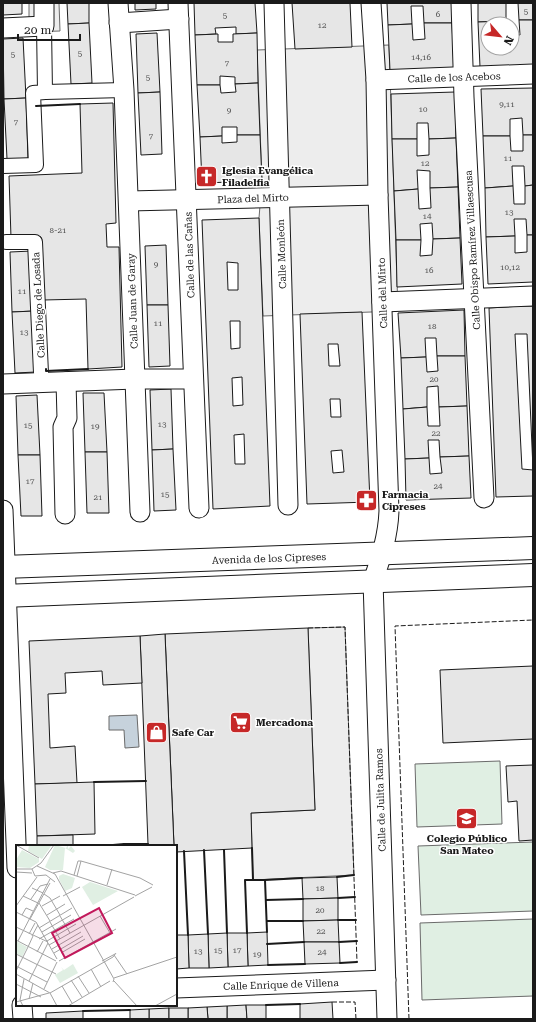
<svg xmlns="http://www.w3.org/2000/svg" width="536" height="1022" viewBox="0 0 536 1022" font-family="'Roboto Serif',serif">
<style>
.green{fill:#e0efe3;stroke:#6a6a6a}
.parking{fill:#ededed;stroke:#6a6a6a}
.water{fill:#c6d2dc;stroke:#6a6a6a}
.building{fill:#e6e6e6;stroke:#1a1a1a;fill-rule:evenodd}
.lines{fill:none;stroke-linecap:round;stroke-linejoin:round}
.pedestrian-casing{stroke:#1a1a1a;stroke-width:16}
.minor-casing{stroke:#1a1a1a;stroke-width:21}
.primary-casing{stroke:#1a1a1a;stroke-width:24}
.pedestrian{stroke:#fff;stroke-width:14}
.minor{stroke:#fff;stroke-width:19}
.primary{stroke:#fff;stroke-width:22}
.fence{stroke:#1a1a1a;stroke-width:1;stroke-dasharray:5 2;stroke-linecap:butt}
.wall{stroke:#1a1a1a;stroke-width:2}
.labels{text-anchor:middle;stroke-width:3;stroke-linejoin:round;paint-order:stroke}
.number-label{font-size:8px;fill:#4d4d4d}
.street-label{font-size:10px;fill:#1a1a1a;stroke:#fff}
.poi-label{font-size:10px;font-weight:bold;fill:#1a1a1a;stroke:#fff;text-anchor:start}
.inset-road{fill:none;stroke:#a3a3a3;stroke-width:1}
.view{fill:#c2185b;fill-opacity:0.15;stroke:#c2185b;stroke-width:2}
.inset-edge{fill:none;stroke:#1a1a1a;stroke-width:2}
</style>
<rect width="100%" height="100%" fill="#fff"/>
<!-- green -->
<g class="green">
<path d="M500 761 502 824 417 827 415 764Z"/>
<path d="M533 842V911L421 915 418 846Z"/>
<path d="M533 919V996L422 1000 420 923Z"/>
</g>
<!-- parking -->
<g class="parking">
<path d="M29 3H59L60 31 29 32Z"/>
<path d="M389 45 398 311 263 316 259 218 262 181 257 50Z"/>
<path d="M345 627 354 875 253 880 251 813 315 810 308 628Z"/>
</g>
<!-- water -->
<path class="water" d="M137 715 139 747 125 748 124 730H109V716Z"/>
<!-- building -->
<g class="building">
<path d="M3 3H22V14L3 15Z"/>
<path d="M67 3H89V23L68 24Z"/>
<path d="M135 3H156V9L135 10Z"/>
<path d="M194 3H255L257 33 236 34V27L215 28 216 34 195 35Z"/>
<path d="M292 3H350L352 47 295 49Z"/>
<path d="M387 3H452V23H424L423 6H411L412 24 388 25Z"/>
<path d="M478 3H506V21L478 22Z"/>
<path d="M518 3H533V20H519Z"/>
<path d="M519 20H533V66L480 67 478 22 506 21V24H488V48H512V35H520Z"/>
<path d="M89 23 92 83 71 84 68 24Z"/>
<path d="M424 23H452L454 68 390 71 388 25 412 24 413 40 425 39Z"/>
<path d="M157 33 160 92 138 93 136 34Z"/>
<path d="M257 33 258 83 235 84V77L220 76V85H197L195 35 218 34V42H233V34Z"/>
<path d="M23 38 26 98 4 99 3 39Z"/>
<path d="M258 83 260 135H237V127H222V136L200 137 197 85H220L221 93 236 92 235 84Z"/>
<path d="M533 88V135H523L522 118 510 119V136H483L481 89Z"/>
<path d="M160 92 162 154 141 155 138 93Z"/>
<path d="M455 92 456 138 429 139 428 123H417V139H392L391 94Z"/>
<path d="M26 98 28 159H7L4 99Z"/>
<path d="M113 103 116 223 106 224 107 247H119L122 367 88 369 86 299 43 300 41 237 11 238 9 176 82 173 80 104Z"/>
<path d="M237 135H260L262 181 202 183 200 137 222 136V143L237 142Z"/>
<path d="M523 135H533V185L525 186 524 166H512L513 186 485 188 483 136H510L511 151H523Z"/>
<path d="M456 138 458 187 430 188V171L417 170 418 189 394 191 392 139H417V156L429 155V139Z"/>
<path d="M533 185V235H527L526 219H514L515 236 486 237 485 188 513 186 514 204H525V186Z"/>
<path d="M458 187 460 238 433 239 432 223 420 224 421 240H396L394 191 418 189 419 209 431 208 430 188Z"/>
<path d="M259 218 270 506 213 509 202 220ZM227 262 238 263V290H228ZM230 321H240V348L231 349ZM242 377 243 405 233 406 232 378ZM244 434 245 464H235L234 435Z"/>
<path d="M527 235H533V282L488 284 486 237 515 236V253L527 252Z"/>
<path d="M460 238 462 284 397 287 396 240H421L420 256 432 255 433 239Z"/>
<path d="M166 245 168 305H147L145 246Z"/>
<path d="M32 251 34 311 12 312 10 252Z"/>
<path d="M147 305H168L170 366 149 367Z"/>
<path d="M521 306H533V469L527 334H515L522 469 533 470V496L496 497 489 308Z"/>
<path d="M464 310 465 356H437L436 338H425L426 357 401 358 398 313Z"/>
<path d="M34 311 36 372 15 373 12 312Z"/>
<path d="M362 312 370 502 307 504 300 314ZM328 344H338L340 366H329ZM330 399H340L341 417H331ZM342 450 344 472 333 473 331 451Z"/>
<path d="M437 356H465L467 406 439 407 438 386 427 387V407L403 409 401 358 426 357 427 372 438 371Z"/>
<path d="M171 389 173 449 152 450 150 390Z"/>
<path d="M83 393H104L107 452H85Z"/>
<path d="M37 395 40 455H18L16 396Z"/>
<path d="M467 406 469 456 440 457 439 440H428L429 458 405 459 403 409 427 407 428 426H440L439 407Z"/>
<path d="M173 449 176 510 154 511 152 450Z"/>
<path d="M85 452H107L109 513H87Z"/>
<path d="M18 455H40L42 516H21Z"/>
<path d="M469 456 471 498 406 500 405 459 429 458 430 474 442 473 440 457Z"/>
<path d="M308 628 315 810 251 813 252 848 176 852V846H174L165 634Z"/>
<path d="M165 634 174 846H150L148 844 140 636Z"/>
<path d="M140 636 142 683 103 685 102 671 65 673 66 693 48 694 50 748 75 746 77 783 35 784 29 641Z"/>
<path d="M533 666V739L443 743 440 670Z"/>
<path d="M533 765V840L519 841 517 801 508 802 506 766Z"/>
<path d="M94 782 95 834 37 836 35 784Z"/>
<path d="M73 835V846H37V836Z"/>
<path d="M337 877 338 898 303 899 302 878Z"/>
<path d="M338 898V920L303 921V899Z"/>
<path d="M338 920 339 942H304L303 921Z"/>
<path d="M267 932 268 965 248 966 247 933Z"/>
<path d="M227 933H247L248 966 228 967Z"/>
<path d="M227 933 228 967 209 968 208 934Z"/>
<path d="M208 934 209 968H189L188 935Z"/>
<path d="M176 935H188L189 968 176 969Z"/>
<path d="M304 942H339L340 963 305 964Z"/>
<path d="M332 1002 333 1019H300V1004Z"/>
<path d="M246 1005 247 1019H227V1006Z"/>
<path d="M246 1005H266V1019H247Z"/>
<path d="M227 1006V1019H208L207 1007Z"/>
<path d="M207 1007 208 1019H188V1008Z"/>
<path d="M169 1008V1019H149V1009Z"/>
<rect x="169" y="1008" width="19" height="11"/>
<path d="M149 1009V1019H130V1010Z"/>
<path d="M83 1011V1019H46V1013Z"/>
</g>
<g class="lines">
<defs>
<g id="pedestrian">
<path d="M45 92 124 90"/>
<path d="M3 166 36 165 33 93 45 92 44 26"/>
<path d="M6 242H35L41 373"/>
</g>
<g id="minor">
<path d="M118 3 124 90 140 512"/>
<path d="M178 3 199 508"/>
<path d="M274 3 288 505"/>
<path d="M371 3 376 80 378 195 389 511C388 536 381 558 373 581L387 1019"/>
<path d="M461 3 464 97 484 498"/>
<path d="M119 23 179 19"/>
<path d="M3 28 44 26V3"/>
<path d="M376 80 533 74"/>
<path d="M129 201 378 195"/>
<path d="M382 302 533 296"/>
<path d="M3 384 135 379H193"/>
<path d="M3 510 17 868"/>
<path d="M65 514 63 427 67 418 66 382"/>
<path d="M176 988 386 980"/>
<path d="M22 1005 23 1019"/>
</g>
<g id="primary">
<path d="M3 567 533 548"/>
<path d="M3 596 533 575"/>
</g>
</defs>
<!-- pedestrian casing -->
<use href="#pedestrian" class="pedestrian-casing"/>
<!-- minor casing -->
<use href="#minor" class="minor-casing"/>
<!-- primary casing -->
<use href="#primary" class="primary-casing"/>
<!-- pedestrian -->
<use href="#pedestrian" class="pedestrian"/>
<!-- minor -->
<use href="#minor" class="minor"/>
<!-- primary -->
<use href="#primary" class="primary"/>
<!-- fence -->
<g class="fence">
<path d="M308 628 345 627 357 962"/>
<path d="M332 1002H355L356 1019"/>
<path d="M338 1019H356"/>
<path d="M409 1019 395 626 533 620"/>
</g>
<!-- wall -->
<g class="wall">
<path d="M36 106 80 104"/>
<path d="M46 369V371L88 369"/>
<path d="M94 782 146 781"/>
<path d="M102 846 124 844"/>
<path d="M124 846V844H148"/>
<path d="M252 848 253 880H265L267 932"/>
<path d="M204 850 208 934"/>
<path d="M224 850 227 933"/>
<path d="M184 851 188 935"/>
<path d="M337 877 354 875"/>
<path d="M265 880 302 878"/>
<path d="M338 898 355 897"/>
<path d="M266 900 303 899"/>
<path d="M338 920H356"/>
<path d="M267 921H303"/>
<path d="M247 933 245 880H253"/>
<path d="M339 942 357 941"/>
<path d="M267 944 304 942"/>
<path d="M340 963 357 962"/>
<path d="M268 965 305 964"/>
<path d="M266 1005 300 1004"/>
<path d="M83 1011 130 1010"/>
</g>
</g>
<!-- icons -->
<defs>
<symbol id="church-square" viewBox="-11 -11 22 22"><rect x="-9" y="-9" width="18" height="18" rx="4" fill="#c62828" stroke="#fff"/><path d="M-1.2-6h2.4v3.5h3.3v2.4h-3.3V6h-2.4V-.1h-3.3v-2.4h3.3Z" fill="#fff"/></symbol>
<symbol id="pharmacy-square" viewBox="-11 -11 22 22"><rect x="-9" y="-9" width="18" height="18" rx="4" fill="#c62828" stroke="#fff"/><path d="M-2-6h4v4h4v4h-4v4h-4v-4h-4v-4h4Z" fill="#fff"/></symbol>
<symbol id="supermarket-square" viewBox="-11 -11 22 22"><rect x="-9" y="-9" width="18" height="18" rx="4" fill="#c62828" stroke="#fff"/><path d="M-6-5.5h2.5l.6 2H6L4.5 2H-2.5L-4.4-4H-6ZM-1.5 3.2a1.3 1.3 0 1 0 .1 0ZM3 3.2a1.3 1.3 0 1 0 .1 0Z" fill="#fff"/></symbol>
<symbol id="shop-square" viewBox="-11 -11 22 22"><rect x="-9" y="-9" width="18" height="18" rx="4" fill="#c62828" stroke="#fff"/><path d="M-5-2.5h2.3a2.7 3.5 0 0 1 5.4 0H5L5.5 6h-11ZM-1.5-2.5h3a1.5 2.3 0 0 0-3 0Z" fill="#fff"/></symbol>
<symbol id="school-square" viewBox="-11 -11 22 22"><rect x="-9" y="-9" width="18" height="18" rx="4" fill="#c62828" stroke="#fff"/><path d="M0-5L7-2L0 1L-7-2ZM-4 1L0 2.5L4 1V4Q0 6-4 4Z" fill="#fff"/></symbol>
</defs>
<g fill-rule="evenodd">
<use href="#church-square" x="194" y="164" width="25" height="25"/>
<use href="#pharmacy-square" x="354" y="488" width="25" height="25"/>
<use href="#supermarket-square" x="228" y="710" width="25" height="25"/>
<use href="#shop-square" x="144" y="720" width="25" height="25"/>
<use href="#school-square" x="454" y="806" width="25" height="25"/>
</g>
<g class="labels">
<!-- number labels -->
<g class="number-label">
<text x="526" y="14">5</text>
<text x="438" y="17">6</text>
<text x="225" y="18">5</text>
<text x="322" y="28">12</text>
<text x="80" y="56">5</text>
<text x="13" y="57">5</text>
<text x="421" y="60">14,16</text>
<text x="227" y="66">7</text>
<text x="148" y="80">5</text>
<text x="507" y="107">9,11</text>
<text x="423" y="112">10</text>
<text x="229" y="113">9</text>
<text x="16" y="125">7</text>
<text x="151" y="139">7</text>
<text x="508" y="161">11</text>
<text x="425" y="166">12</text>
<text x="509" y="215">13</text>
<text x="427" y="219">14</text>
<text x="58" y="233">8-21</text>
<text x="156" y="267">9</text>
<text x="510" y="270">10,12</text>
<text x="429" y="273">16</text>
<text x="22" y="294">11</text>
<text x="158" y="326">11</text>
<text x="432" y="329">18</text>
<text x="24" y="335">13</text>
<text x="434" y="382">20</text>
<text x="162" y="427">13</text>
<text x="28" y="428">15</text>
<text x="95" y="429">19</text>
<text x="436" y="436">22</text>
<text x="30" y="484">17</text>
<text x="438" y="489">24</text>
<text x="165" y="497">15</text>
<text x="98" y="500">21</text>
<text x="320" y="891">18</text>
<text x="320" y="913">20</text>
<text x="321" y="934">22</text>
<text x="218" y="953">15</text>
<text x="237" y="953">17</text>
<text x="198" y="954">13</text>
<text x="322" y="955">24</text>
<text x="257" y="957">19</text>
</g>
<!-- street labels -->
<g class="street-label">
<text transform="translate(454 77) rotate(-2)" y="4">Calle de los Acebos</text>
<text transform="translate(253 198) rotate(-2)" y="4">Plaza del Mirto</text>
<text transform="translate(472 250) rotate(-93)" y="4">Calle Obispo Ramírez Villaescusa</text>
<text transform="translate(281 254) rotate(-92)" y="4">Calle Monleón</text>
<text transform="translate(189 255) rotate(-92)" y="4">Calle de las Cañas</text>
<text transform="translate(382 293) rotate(-92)" y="4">Calle del Mirto</text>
<text transform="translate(132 301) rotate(-92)" y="4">Calle Juan de Garay</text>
<text transform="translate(38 305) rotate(-93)" y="4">Calle Diego de Losada</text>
<text transform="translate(269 558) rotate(-2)" y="4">Avenida de los Cipreses</text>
<text transform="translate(380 800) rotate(-92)" y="4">Calle de Julita Ramos</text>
<text transform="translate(281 984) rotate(-2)" y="4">Calle Enrique de Villena</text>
</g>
<!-- poi labels -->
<g class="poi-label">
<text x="222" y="174">Iglesia Evangélica<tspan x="222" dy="12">Filadelfia</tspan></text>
<text x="382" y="498">Farmacia<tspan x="382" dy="12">Cipreses</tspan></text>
<text x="256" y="726">Mercadona</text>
<text x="172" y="736">Safe Car</text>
<text x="467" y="842" text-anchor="middle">Colegio Público<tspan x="467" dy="12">San Mateo</tspan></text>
</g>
</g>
<!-- overview -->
<g transform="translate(16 845)">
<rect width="161" height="161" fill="#fff"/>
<path d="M13 0H36L26 14 12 6ZM39 0 50 3 52 0V4L55 1 59 6 57 8 49 3 47 25H34L29 22ZM6 5 23 14V17L14 23 0 22V15ZM47 29 59 33 56 43 49 46 43 34V31ZM74 37 102 46 77 60 66 42ZM0 96 11 102 6 112 0 108ZM57 119 62 128 44 138 39 130 47 125 45 122 48 125Z" fill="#e0efe3"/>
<path class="inset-road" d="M0 0 23 13M65 16 124 33 137 40M21 21 39 29 98 134 97 137M0 24H16L25 18 38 0M16 24 19 31 30 30 39 37M0 27 16 28M37 28 45 26 119 50M58 30 62 16H65M61 31 65 16M91 40 96 24M16 43 27 48M28 49 34 53 44 70M7 51 22 58M47 51 64 42M119 51 136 42M15 54 24 41 32 39M23 58 34 76M0 61 21 32M26 61 44 51M0 67 20 77 41 114M6 70 10 63 17 66M31 70 49 59M44 71 54 88M84 71 94 88M14 74 34 38M34 77 44 94M0 82 32 97M23 83 56 63M26 87 55 70M13 89 19 78M16 91 22 80M23 94 58 74M0 95 40 116M2 96 34 34M31 96 60 79M33 100 118 52M12 102 17 91M36 104 65 87M21 107 27 96M38 108 67 91M45 108 69 94M0 109 40 129M98 110 111 129M43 116 100 84M86 116 99 109M0 121 31 137M75 124 85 142M0 126 12 102M0 129 34 148 97 112 100 108M62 131 73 148M98 133 161 112M55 135 66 152M13 136 32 98M98 136 121 161M0 139 25 152M46 141 56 158M28 144 41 117M34 148 41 161M13 154 17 138M0 157 33 148M7 161 4 155 8 134M52 161 94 136M139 161 161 149"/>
<path class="view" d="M83 63 96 88 49 113 36 88Z"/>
<rect width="161" height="161" class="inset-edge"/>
</g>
<!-- border -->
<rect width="536" height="1022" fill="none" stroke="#1a1a1a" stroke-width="8"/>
<!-- north arrow -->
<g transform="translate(500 36) rotate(118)"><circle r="19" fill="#ffffff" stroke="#a3a3a3"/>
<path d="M0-3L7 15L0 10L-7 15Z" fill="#c62828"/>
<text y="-6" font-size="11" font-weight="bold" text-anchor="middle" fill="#1a1a1a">N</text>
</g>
<!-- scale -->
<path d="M18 34v6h62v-6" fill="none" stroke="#1a1a1a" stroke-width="2"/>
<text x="24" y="34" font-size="12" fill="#1a1a1a" stroke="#ffffff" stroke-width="3" paint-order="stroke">20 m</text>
</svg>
